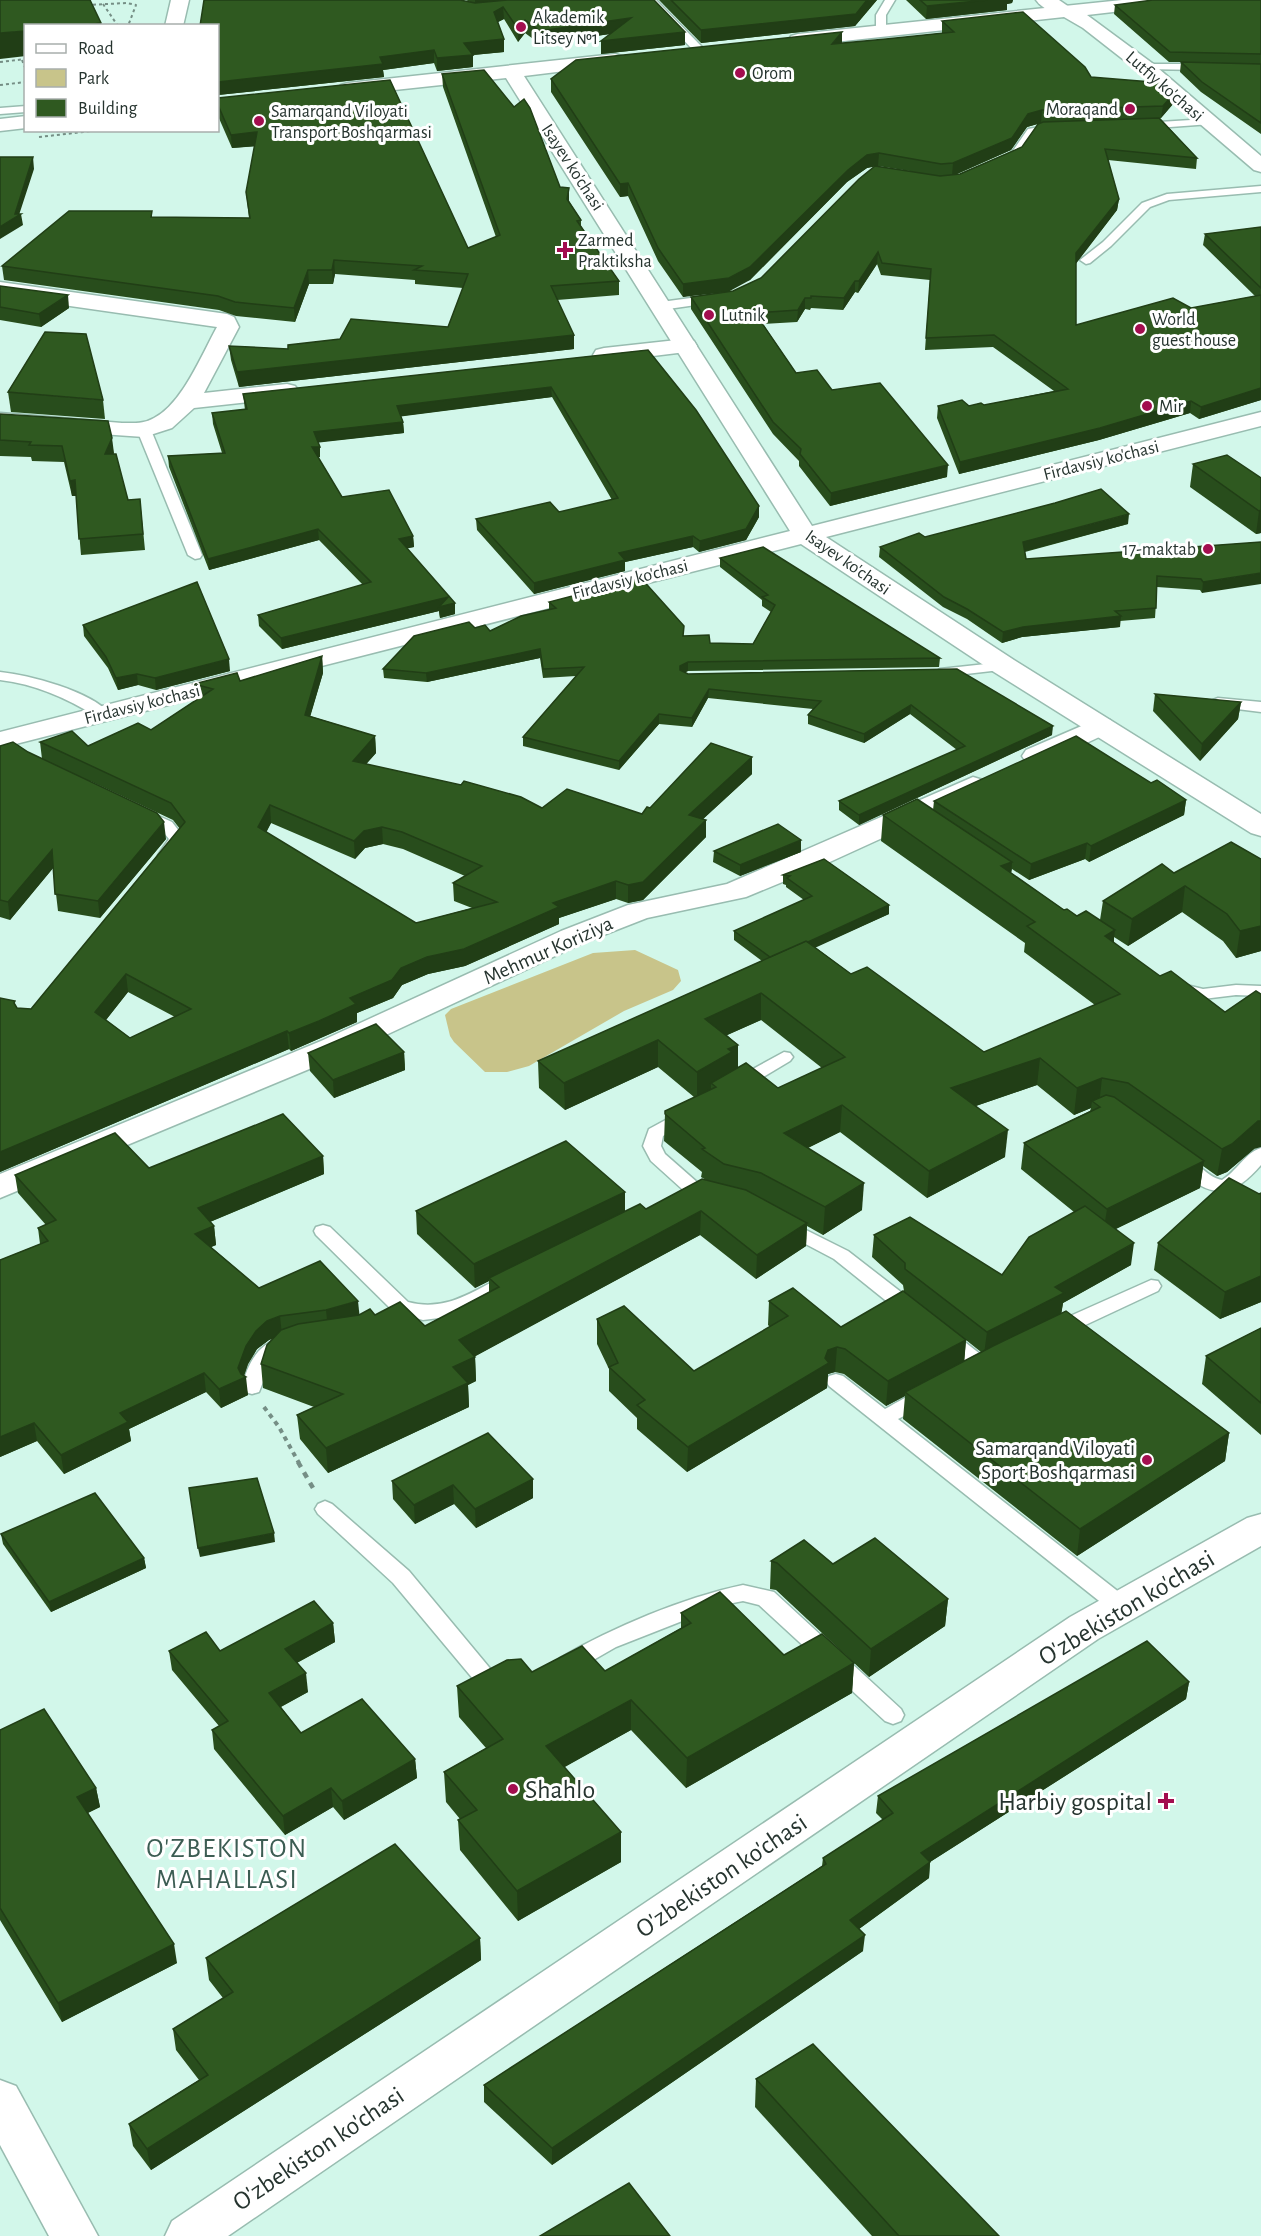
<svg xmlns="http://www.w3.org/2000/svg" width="1261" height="2236" viewBox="0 0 1261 2236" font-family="'Alegreya Sans',sans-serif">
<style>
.green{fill:#c8c48a}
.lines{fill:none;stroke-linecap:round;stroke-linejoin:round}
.service-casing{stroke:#98bcb0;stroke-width:3}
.minor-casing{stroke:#98bcb0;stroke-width:3}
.tertiary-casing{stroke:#98bcb0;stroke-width:3}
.secondary-casing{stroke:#98bcb0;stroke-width:3}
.path-far2{stroke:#758e85;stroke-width:2;stroke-dasharray:3 3;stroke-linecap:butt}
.path-far1{stroke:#758e85;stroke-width:4;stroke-dasharray:4.5 4.5;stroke-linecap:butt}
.path{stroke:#758e85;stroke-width:4.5;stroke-dasharray:6 6;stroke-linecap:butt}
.service{fill:#fff;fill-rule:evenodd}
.minor{fill:#fff;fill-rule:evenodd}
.tertiary{fill:#fff;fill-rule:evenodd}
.secondary{fill:#fff;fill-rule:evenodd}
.wall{fill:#284d1c;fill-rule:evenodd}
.shaded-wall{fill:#213e16}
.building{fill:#2f5920;stroke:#213e16;stroke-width:1.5;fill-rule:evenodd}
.poi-dot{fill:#a30e4f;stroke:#fff;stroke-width:2}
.labels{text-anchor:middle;stroke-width:6;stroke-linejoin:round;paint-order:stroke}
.far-poi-label{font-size:18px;fill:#26342f;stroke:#fff;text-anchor:start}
.far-street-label{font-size:18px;fill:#26342f;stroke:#fff}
.street-label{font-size:21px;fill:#26342f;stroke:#fff}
.poi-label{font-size:21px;fill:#26342f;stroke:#fff;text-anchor:end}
.near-street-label{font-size:26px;fill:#26342f;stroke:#fff}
.near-poi-label{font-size:26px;fill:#26342f;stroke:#fff;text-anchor:start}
.near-neighbourhood-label{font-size:27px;letter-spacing:1.5px;fill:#3c5d53;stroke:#fff}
</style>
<rect width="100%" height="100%" fill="#d2f7ea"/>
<!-- green -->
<path class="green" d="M635 950 678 970 681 981 673 990 624 1011 529 1066 507 1072H485L454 1042 450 1036 445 1015 451 1009 593 953Z"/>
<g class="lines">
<defs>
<g id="service">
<path d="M645 0H656L704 49V53H696Z"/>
<path d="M885 0H895L886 15V31L881 34 876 31V15Z"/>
<path d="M1145 64H1203L1208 67 1203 70 1141 69 1140 67Z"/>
<path d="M26 106V112L0 114V108Z"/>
<path d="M1207 119 1212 122 1211 124 1143 129 1138 126 1143 123Z"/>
<path d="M1058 124 1063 127 1062 129 1036 134 1020 156 1001 164 995 161 1012 152 1028 129Z"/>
<path d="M1261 186V192L1169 200 1150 207 1111 246 1090 263 1086 264 1080 260 1103 242 1142 203 1167 194Z"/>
<path d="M713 295 717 296V302L661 310 655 306 661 302Z"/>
<path d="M144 426 151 430 202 555 200 558 195 559 188 555 137 430Z"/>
<path d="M1004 662 1009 663 1011 666 1009 669 940 677 933 673 940 669Z"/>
<path d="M0 672C29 675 91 691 110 714L102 719 97 717C67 698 35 684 0 680Z"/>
<path d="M1218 698 1261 702V712L1213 706 1210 703 1213 700Z"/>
<path d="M143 809 172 822 185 839 172 858 166 860 158 855 169 839 160 828 137 817 135 814 137 811Z"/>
<path d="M1178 983 1203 989 1236 985 1261 986V996L1236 995 1203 999 1172 992 1169 988 1172 984Z"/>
<path d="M784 1052 790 1053 793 1057 790 1061 743 1089H731L728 1085 731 1081Z"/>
<path d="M684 1110 690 1112 693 1116 690 1120 663 1136 661 1146 665 1154 706 1190 708 1194 706 1198H692L651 1161 643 1146 649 1129Z"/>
<path d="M1261 1148V1165C1240 1189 1220 1202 1191 1179 1185 1175 1178 1170 1174 1163L1177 1159C1195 1154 1204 1177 1222 1180 1236 1172 1246 1152 1261 1148Z"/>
<path d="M786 1220 848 1251 919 1306 922 1311 919 1316 912 1318 905 1316 834 1259 779 1230 777 1226 779 1222Z"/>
<path d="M323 1225 330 1227 408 1302C444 1312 470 1293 502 1277L509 1276 516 1277 519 1282 516 1287 455 1316 423 1320 394 1312 316 1235 314 1231 316 1227Z"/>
<path d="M1151 1280 1158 1281 1161 1286 1158 1291 1064 1335 1057 1337 1050 1335 1047 1330 1050 1325Z"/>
<path d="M945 1330 952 1332 989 1361 992 1366 989 1371 982 1373 975 1371 938 1342 935 1337 938 1332Z"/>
<path d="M278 1339 285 1341 288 1346 271 1362 259 1392 252 1394 245 1392 242 1387C247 1366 256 1346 278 1339Z"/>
<path d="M836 1374 843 1376 885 1409C899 1402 917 1388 932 1392L935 1397 932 1402 898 1419 1129 1600 1132 1606 1129 1612 1121 1614 1113 1612 829 1386 826 1381 829 1376Z"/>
<path d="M325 1501 332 1504 409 1571 493 1672 511 1675 514 1681 511 1687 503 1690 479 1686 393 1583 318 1514 315 1509 318 1504Z"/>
<path d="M743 1585 774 1592 901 1709 904 1715 901 1721 893 1724 885 1721 759 1605 743 1601 723 1605 616 1647 576 1670 568 1672 560 1670 557 1664 560 1658C614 1627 682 1598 743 1585Z"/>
</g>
<g id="minor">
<path d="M1036 0H1059L1075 11 1073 15C1061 18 1043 10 1036 0Z"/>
<path d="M0 282 227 314 234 317 239 327 204 393 287 384 295 386 299 391 295 396 287 398 194 408 172 428 144 437 0 427V413L122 423C133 423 144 424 154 418 182 404 202 354 217 327L0 296Z"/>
<path d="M686 339 694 341 697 346 694 351 604 362 596 360 593 355 596 350 604 348Z"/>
<path d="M1100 718 1110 720 1114 726 1110 732 1046 762 1036 764 1026 762 1022 756 1026 750Z"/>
<path d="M973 777 983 780 987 786 983 792 821 866 746 897 647 918 583 943 343 1055 0 1198V1174L321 1041 561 931 628 905 727 884Z"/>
<path d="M0 2080 16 2086 98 2236H49L0 2145Z"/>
</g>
<path id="tertiary" d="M171 0H189L183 26H165Z"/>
<g id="secondary">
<path d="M1122 0H1183L1180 4 1174 5 1087 15 1152 63 1261 156V172L1254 170 1138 71 1083 28 1064 17 798 46 791 44 789 40 791 36 798 34Z"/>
<path d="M615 54 622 56 625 60 622 64 524 76 812 526 1261 412V426L826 537 1014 660 1261 814V836L1251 833 994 672 801 544 0 748V732L790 531 506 78 348 95 341 93 338 89 341 85 348 83Z"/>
<path d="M26 116V128L0 131V119Z"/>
<path d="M1261 1514V1546L1098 1639 228 2236H165L172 2221 1070 1617 1247 1518Z"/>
</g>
</defs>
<!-- service casing -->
<use href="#service" class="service-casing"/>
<!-- minor casing -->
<use href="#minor" class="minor-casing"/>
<!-- tertiary casing -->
<use href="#tertiary" class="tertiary-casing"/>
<!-- secondary casing -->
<use href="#secondary" class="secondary-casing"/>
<!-- path-far2 -->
<g class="path-far2">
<path d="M103 4 118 26"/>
<path d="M87 5 127 3 136 5 128 26"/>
<path d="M22 60 26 70"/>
<path d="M0 62 26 59"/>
<path d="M0 85 26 82"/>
<path d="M39 137 101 130"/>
</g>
<!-- path-far1 -->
<path class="path-far1" d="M264 1407 279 1427 299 1463"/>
<!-- path -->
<path class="path" d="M298 1462 313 1488"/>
<!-- service -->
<use href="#service" class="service"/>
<!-- minor -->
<use href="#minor" class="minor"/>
<!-- tertiary -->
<use href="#tertiary" class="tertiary"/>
<!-- secondary -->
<use href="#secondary" class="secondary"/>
</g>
<!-- wall -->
<g class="wall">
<path d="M466 0H654L685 32V45L601 54 610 34 540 44 525 33 518 42 504 19 498 22 504 52 473 55V67L437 71 434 63 383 70 384 77 218 95 470 2Z"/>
<path d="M659 0H877L855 26 701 43Z"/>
<path d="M906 0H1013L1012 3 1007 4V10L926 19Z"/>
<path d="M1261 0V134L1201 92 1180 72 1181 62H1169L1114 14 1115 5Z"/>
<path d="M942 21 1091 77 1175 92 1173 104 1161 118H1160L1197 158 1196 169 1108 160 1119 199 1117 210 1076 263V325L1191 308 1255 296 1203 245 1205 234 1261 227V400L1199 419 1190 413 1099 440 959 474 937 418 938 406 984 405 1054 391 993 347 925 350 930 280 881 275 877 264 858 293 855 292 843 310 811 308 810 310 805 309 797 322 763 324 796 373 832 390 947 477 830 506 799 466V461L773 434 691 309V297L733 291 761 278 875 166 867 168 847 182 750 280 683 297 658 261 628 196 620 197 551 92V79L842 44 942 33ZM1041 123 1022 147 960 174 955 175 1011 150 1027 127ZM875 166H878L916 172Z"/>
<path d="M442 74 560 187 581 220V226L619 281V295L557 300 574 335V349L239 387 231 360 229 346 288 349 448 327 463 288 415 284V280L335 274 333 284H309L295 322 236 316 219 310 4 280 2 266 152 211V217L249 218 246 192 255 146 232 148 218 116V98L468 248 496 237 443 87Z"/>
<path d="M0 286 69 308 41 327 0 320Z"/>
<path d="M648 350 759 506V517L746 540 699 552 693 547 625 562V571L534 594 477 530 476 519 559 512 612 500 552 397 401 416 403 422 404 433 318 442 320 457H318L342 497 413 536 414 547 407 548 455 614 440 618 439 611 282 649 259 626 258 615 363 585 319 540 209 570 169 467 168 456 222 453 213 424 212 413 245 410 243 394Z"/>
<path d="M8 392 103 400 105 419 11 412Z"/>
<path d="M0 414 114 454 128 500 140 499 145 550 81 555 76 496H72L64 462 32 461 31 457 0 456Z"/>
<path d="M1193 464 1261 478V533L1256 534 1190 487Z"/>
<path d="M1128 524 1025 552 1026 559 1261 542 1202 593 1200 590 1157 587 1155 618 1120 621V627L1022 637 1002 643 967 619 943 607 879 557 880 547 925 537Z"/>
<path d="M720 558 940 658 939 667 688 671 685 672 688 674 957 669 1052 735 859 825 839 810V801L957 750 910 714 864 743 808 724V715L813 709 708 698 692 727 659 724 619 770 523 746V737L576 676 543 678 540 658 427 682 384 678 383 669 475 628 490 631 549 610V602L710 643 753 644 771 612 762 606V600L720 567Z"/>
<path d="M83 625 230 671 156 690 138 685 118 690 108 668 84 636Z"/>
<path d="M322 656 323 673 310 716 375 736 376 753 366 764 542 808 642 814 650 808 752 757V774L703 819 706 837 643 900 628 903 616 899 559 918V924L465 966 428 974 402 985 393 998 357 1013V1022L291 1051 289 1049 0 1172 16 1007 17 1008 31 1009 180 829 173 820 90 781 166 839 100 918 58 911 53 868 10 920 0 917V746L28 752 42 759 40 742 88 746 151 730 196 700 194 684 240 681ZM271 823 355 859 365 848 383 844 403 849 465 876 453 883 454 901 472 908 416 923 266 832ZM128 992 175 1017 130 1038 106 1020Z"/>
<path d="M1155 694 1241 702 1238 719 1200 761 1153 711Z"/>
<path d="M1151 783 1186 800 1184 815 1089 862 1085 859 1029 880 1012 869 1011 873 1064 910 1077 916 1100 920 1103 901 1174 873 1261 859V951L1236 958 1223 941 1182 912 1128 946 1114 937V943L1254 1149 1227 1172 1217 1176 1203 1166 1200 1188 1116 1229 1131 1265 1063 1303 1061 1314 1229 1433 1225 1461 1077 1556 903 1419 905 1396 886 1406 844 1374 835 1372 828 1374 827 1388 687 1472 637 1429V1418L609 1391V1369L597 1344V1319L694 1371 770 1327 768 1325 769 1301 841 1327 904 1291 903 1285 872 1257 874 1235 1002 1275 1074 1212 1021 1169 1024 1143 1090 1111 1091 1108 1074 1115 1037 1085 976 1106 1005 1157 927 1198 840 1132 808 1148 862 1210 823 1235 807 1226 806 1246 756 1279 700 1235 475 1356 476 1381 468 1385 469 1407 328 1473 300 1439 297 1415 314 1407 263 1388 261 1364 274 1338 269 1340 257 1349 248 1364 244 1376 248 1395 221 1408 206 1392 129 1429 131 1441 64 1474 37 1441 0 1457V1260L40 1244 38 1228 46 1225 18 1193 15 1175 149 1168 323 1156 324 1174 210 1222 214 1226 216 1245 211 1247 259 1288 359 1315H375L425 1326 489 1292V1281L475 1288 417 1234 416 1211 625 1192V1212L646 1209 708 1181 701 1177 702 1172 664 1141 665 1114 694 1097 658 1067 565 1110 539 1088 538 1061 762 961 734 940V931L804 900 786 887V885L783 884V875L824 859 889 905V914L815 947 851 974 984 1052 1095 1005 1024 952 1025 943 881 841 883 815 933 810 934 801ZM761 1020 822 1068 778 1088 738 1068V1045L727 1035ZM966 1340 981 1352 964 1361Z"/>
<path d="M714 851 801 852 740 876 713 862Z"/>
<path d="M404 1052 405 1070 334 1098 310 1071 308 1053Z"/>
<path d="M1261 1193V1302L1220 1319 1154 1270 1158 1243Z"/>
<path d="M1261 1328V1435L1202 1384 1206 1356Z"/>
<path d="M533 1479V1498L476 1528 454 1504 415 1524 393 1499 392 1481Z"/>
<path d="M1 1534 144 1558 146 1568 51 1612 3 1544Z"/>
<path d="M771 1561 833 1564 948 1599 945 1626 869 1677 776 1590 770 1589Z"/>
<path d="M681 1613 784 1655 854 1663 852 1693 686 1788 631 1730 564 1767 621 1862 518 1921 460 1850 458 1820 460 1819 446 1802 444 1772 486 1748 459 1717 457 1686 532 1672 605 1671 681 1628Z"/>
<path d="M333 1623 335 1642 297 1663 308 1692 281 1707 301 1733 415 1759 417 1778 344 1820 333 1807 285 1835 214 1749 212 1730 219 1726 172 1670 169 1651H220Z"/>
<path d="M1189 1682 1186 1699 930 1862 929 1878 859 1929 863 1951 552 2165 484 2102V2085L822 1866 823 1858 883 1820 876 1813 878 1796Z"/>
<path d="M0 1730 96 1788 100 1807 88 1813 177 1963 62 2022 0 1920Z"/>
<path d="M480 1938 481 1960 151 2170 133 2146 129 2124 199 2080 176 2050 173 2029 223 1998 209 1980 206 1958Z"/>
<path d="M756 2079 999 2236H872L755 2107Z"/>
</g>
<!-- shaded-wall -->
<g class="shaded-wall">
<path d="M475 0H530L475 5Z"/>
<path d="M867 0H877L855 26 701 43V30Z"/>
<path d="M987 0H1013L1012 3 1007 4V10L926 19 927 6Z"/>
<path d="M503 7 504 19 494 24V12Z"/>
<path d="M631 18V31L540 44V31Z"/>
<path d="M525 20V33L518 42V29Z"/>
<path d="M101 23V26H79Z"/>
<path d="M26 31V56L0 59V33Z"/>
<path d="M685 32V45L601 54V41Z"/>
<path d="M842 32V44H832Z"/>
<path d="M504 39V52L473 55V67L437 71V58L464 43Z"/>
<path d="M434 50V63L383 70 384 77 218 95V82L380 57Z"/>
<path d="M1175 92 1173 104 1161 118 1163 106Z"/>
<path d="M1042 110 1041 123 1027 127 1011 150 952 176 953 163 1028 114Z"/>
<path d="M257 132 258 146 232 148 231 135Z"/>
<path d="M879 153 878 166 867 168 847 182 750 280 728 292 683 297V284L848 170 867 155Z"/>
<path d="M33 157 34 169 19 215 21 214 23 225 0 239V227L15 214Z"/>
<path d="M628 183V196L620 197V184Z"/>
<path d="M569 188V201L567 213V199Z"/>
<path d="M1119 199 1117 210 1075 265 1076 253Z"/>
<path d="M878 252 877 264 858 293 859 281Z"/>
<path d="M334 260 335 274 333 284 332 270Z"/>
<path d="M308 270 309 284 295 322 294 308Z"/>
<path d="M855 281V292L843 310 844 298Z"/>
<path d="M68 295 69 308 41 327 39 314Z"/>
<path d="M805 298V309L797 322 798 310Z"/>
<path d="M574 335V349L239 387 237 372Z"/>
<path d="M551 387 552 397 397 417V406Z"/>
<path d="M1261 388V400L1199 419 1201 407Z"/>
<path d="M1191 401 1190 413 1099 440 959 474 960 462Z"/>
<path d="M403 422 404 433 315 443 314 432Z"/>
<path d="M112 438 114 453 107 470 105 454Z"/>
<path d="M312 447H320V457L313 458Z"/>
<path d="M948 465 947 477 830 506 831 493Z"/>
<path d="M75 480 76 496H72L70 481Z"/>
<path d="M759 506V517L746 540 699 552 700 541Z"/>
<path d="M1261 510V533L1256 534 1259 511Z"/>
<path d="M1129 514 1128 524 1022 552 1023 542Z"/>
<path d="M318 529 319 540 209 570 208 559Z"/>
<path d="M413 536 414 547 400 550 399 539Z"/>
<path d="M693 536V547L625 562V571L534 594V583L619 553Z"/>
<path d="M1261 573V584L1202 593 1203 582Z"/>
<path d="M448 597 455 603V614L440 618 439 611 282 649 281 638Z"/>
<path d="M1121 616 1120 627 1022 637 1002 643 1003 632 1023 627Z"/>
<path d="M540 649V658L427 682 426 673Z"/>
<path d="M322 656 323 673 306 731 305 715Z"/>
<path d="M229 659 230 671 156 690 155 678Z"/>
<path d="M688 662V671L680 675V666Z"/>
<path d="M137 674 138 685 118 690 116 678Z"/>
<path d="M709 689 708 698 692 727V718Z"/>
<path d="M1241 702 1238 719 1200 761 1202 744Z"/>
<path d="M911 705 910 714 864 743V734Z"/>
<path d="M659 714V724L619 770V761Z"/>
<path d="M1053 726 1052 735 859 825V815Z"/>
<path d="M375 736 376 753 354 778 353 761Z"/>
<path d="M752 757V774L689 832V815Z"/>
<path d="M1186 800 1184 815 1089 862 1091 846Z"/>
<path d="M270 805 271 823 260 845 258 827Z"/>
<path d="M706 820V837L643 900 628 903V885Z"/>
<path d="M164 822 166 839 100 918 98 901Z"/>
<path d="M382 827 383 844 365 848 355 859 354 841 364 831Z"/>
<path d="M801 840V852L740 876V865Z"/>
<path d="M1087 843 1085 859 1029 880 1031 864Z"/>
<path d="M52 850 54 867 10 920 8 902Z"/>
<path d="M1012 862 1010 888 1001 866Z"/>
<path d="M616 881V899L559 918V924L465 966 428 974 402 985 393 998 357 1013V1022L291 1051 289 1033 401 968 553 903Z"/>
<path d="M1185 886 1182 912 1128 946 1132 919Z"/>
<path d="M889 905V914L771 968 772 959Z"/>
<path d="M1261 926V951L1236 958 1240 931Z"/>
<path d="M1115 930 1112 956 1105 936Z"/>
<path d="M126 974 128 992 98 1030 95 1012Z"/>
<path d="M761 993V1020L705 1045V1019Z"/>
<path d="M287 1031 289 1049 0 1172V1152Z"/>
<path d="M658 1040V1067L565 1110 564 1083Z"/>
<path d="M738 1045V1071L716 1087 711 1083V1091L697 1099V1072L728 1049Z"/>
<path d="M404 1052 405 1070 334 1098 333 1080Z"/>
<path d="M1040 1058 1037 1085 949 1115 951 1088Z"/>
<path d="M1102 1078 1099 1105 1092 1101 1091 1108 1074 1115 1077 1088Z"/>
<path d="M842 1105 840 1132 783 1160 784 1133Z"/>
<path d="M1258 1121H1261V1147L1254 1149 1227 1172 1217 1176 1222 1149Z"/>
<path d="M1008 1130 1005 1157 927 1198 929 1171Z"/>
<path d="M323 1156 324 1174 200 1226 198 1208Z"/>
<path d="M1204 1161 1200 1188 1103 1235 1107 1209Z"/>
<path d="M864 1183 862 1210 823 1235 825 1207Z"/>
<path d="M625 1192V1215L489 1278V1281L475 1288 474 1264Z"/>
<path d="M701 1211 700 1235 461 1364 475 1357 476 1381 468 1385 469 1407 328 1473 326 1448 453 1367 459 1340Z"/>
<path d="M807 1223 806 1246 756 1279 757 1255Z"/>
<path d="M214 1226 216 1245 197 1253 195 1234Z"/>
<path d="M1134 1243 1131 1265 1063 1303 1061 1316 984 1354 987 1332 1055 1287Z"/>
<path d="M1261 1276V1302L1220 1319 1225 1292Z"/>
<path d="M358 1301 360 1320 328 1329 326 1310Z"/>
<path d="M280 1316 282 1335 269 1340 257 1349 248 1364 243 1378 246 1377 248 1395 221 1408 219 1389 256 1331 267 1321Z"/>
<path d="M966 1340 964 1365 905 1392V1396L886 1406 888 1381Z"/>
<path d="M837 1347 835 1372 828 1374 827 1388 687 1472 688 1447 825 1358 828 1350Z"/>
<path d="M204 1373 206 1392 129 1429 131 1441 64 1474 61 1455 120 1413Z"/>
<path d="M34 1423 37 1441 0 1457V1437Z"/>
<path d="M1229 1433 1225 1461 1077 1556 1080 1529Z"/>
<path d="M533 1479V1498L476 1528 475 1509Z"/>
<path d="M453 1485 454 1504 415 1524 414 1505Z"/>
<path d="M274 1533 275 1542 200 1557 198 1548Z"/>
<path d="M144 1558 146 1568 51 1612 49 1602Z"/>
<path d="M948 1599 945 1626 869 1677 871 1649Z"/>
<path d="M333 1623 335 1642 287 1668 285 1649Z"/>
<path d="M854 1663 852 1693 686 1788 687 1758Z"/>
<path d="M306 1673 308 1692 271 1712 269 1693Z"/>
<path d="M1189 1682 1186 1699 930 1862 929 1878 848 1937 850 1920 921 1853Z"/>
<path d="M631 1700V1730L547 1777 546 1746Z"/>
<path d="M415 1759 417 1778 344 1820 342 1801Z"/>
<path d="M96 1788 100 1807 81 1816 77 1797Z"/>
<path d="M331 1788 333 1807 285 1835 283 1816Z"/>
<path d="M621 1832V1862L518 1921 517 1891Z"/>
<path d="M865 1935 863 1951 552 2165V2148Z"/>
<path d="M480 1938 481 1960 151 2170 147 2149Z"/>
<path d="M174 1944 177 1963 62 2022 58 2003Z"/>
</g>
<!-- building -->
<g class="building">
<path d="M0 0H90L101 23 79 26H26V31L0 33Z"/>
<path d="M204 0H460L475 3 507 0H654L685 32 601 41 631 18 540 31 525 20 518 29 503 7 494 12 504 39 464 43 473 55 437 58 434 50 380 57 383 64 218 82V26H200Z"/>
<path d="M671 0H867L856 14 701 30Z"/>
<path d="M920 0H987L927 6Z"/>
<path d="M1153 0H1261V54L1170 52 1115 5Z"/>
<path d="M1023 12 1085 67 1091 77 1164 83 1175 92 1163 106 1042 110 1028 114 1012 138 953 163 941 164 879 153 867 155 848 170 750 267 729 278 683 284 658 248 628 183 620 184 551 79 576 60 842 32 832 44 886 39 954 32 942 21Z"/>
<path d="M1181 62 1261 64V123L1202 82Z"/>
<path d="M484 70 514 107 524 99 530 108 560 187 569 188 567 199 581 220 577 221 619 281 551 286 574 335 237 372 229 346 288 349V345L340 339 351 319 448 327 468 274 414 270 422 266 334 260 332 270H308L294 308 235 302 218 296 2 266 69 211H152L151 217 250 218 246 192 257 132 231 135 218 105V98L390 80 468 248 500 235 442 74Z"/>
<path d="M1159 118 1197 158 1105 149 1119 199 1076 253V325L1173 298 1191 308 1261 295V388L1201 407 1191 401 1100 428 960 462 938 406 962 400 969 406 981 403 984 405 1068 389 994 335 926 338 931 269 882 263 878 252 859 281H855L844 298 811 296V298H805L798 310 755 313 796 373 817 370 832 390 880 383 948 465 831 493 800 454 801 449 773 422 691 297 733 291 761 278 859 179 875 166 940 176 960 174 1022 147 1038 124 1043 122Z"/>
<path d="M0 157H33L15 214H21L0 227Z"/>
<path d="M1261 227V288L1205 234Z"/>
<path d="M0 286 68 295 39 314 0 307Z"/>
<path d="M45 332 86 334 103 400 8 392Z"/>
<path d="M648 350 696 410 759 506 746 529 700 541 693 536 619 553 625 560 534 583 476 519 550 502 559 512 618 498 551 387 397 406 403 422 314 432 320 447H312L342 497 389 490 413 536 399 539 455 603 439 607 448 597 281 638 258 615 371 582 318 529 208 559 168 456 225 453 212 413 247 409 243 394Z"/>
<path d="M0 414 108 421 112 438 105 454H116L128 500 140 499 143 534 79 539 75 480 70 481 62 446 29 445 31 442 0 440Z"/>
<path d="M1227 455 1261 478V510L1259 511 1193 464Z"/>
<path d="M1101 489 1129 514 1023 542 1026 559 1261 542V573L1203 582 1201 579 1157 576 1156 608 1115 611 1121 616 1023 627 1003 632 967 609 944 597 880 547 919 533 925 537 1055 503Z"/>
<path d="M763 547 940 658 688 662 680 666V670L688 674 957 669 1053 726 859 815 839 801 965 746 911 705 864 734 808 715 821 701 709 689 692 718 659 714 619 761 523 737 584 667 543 669 540 649 426 673 383 669 414 636 469 622 475 628 485 625 490 631 521 616 556 608 549 602 641 578 684 626 683 636 709 635 710 643 753 644 775 605 762 597 768 595 720 558Z"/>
<path d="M197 582 229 659 155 678 137 674 116 678 106 657 83 625Z"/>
<path d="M322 656 305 715 375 736 353 761 461 785 464 781 521 797 542 808 567 789 642 814 647 807 650 808 711 743 752 757 689 815 706 820 643 882 628 885 616 881 553 903 559 907 464 949 427 957 401 968 392 980 350 998 356 1004 319 1021 289 1033 287 1031 0 1152V998L15 1001 14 1003 17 1008 31 1009 185 822 171 803 40 742 72 731 88 746 138 723 151 730 213 689 194 684 237 673 240 681ZM270 805 354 841 364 831 382 827 402 832 482 866 453 883 497 902 416 923 258 827ZM126 974 191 1009 130 1038 95 1012Z"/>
<path d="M1155 694 1241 702 1202 744Z"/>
<path d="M1076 736 1151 783 1157 780 1186 800 1091 846 1087 843 1031 864 934 801Z"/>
<path d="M13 742 28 752 157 813 164 822 98 901 55 894 52 850 8 902 0 900V746Z"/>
<path d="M917 799 1012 862 1001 866 1064 910 1067 909 1077 916 1086 911 1115 930 1105 936 1160 976 1171 971 1225 1012 1256 991 1261 994V1121H1258L1232 1144 1222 1149 1128 1083 1102 1078 1077 1088 1040 1058 951 1088 1008 1130 929 1171 842 1105 784 1133 864 1183 825 1207 761 1173 724 1164 702 1149 705 1148 665 1114V1111L716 1087 711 1083 746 1063 778 1088 845 1057 761 993 705 1019 738 1045 728 1049 732 1052 697 1072 658 1040 564 1083 538 1061 806 941 851 974 867 967 984 1052 1120 994 1027 926 1035 922 883 815Z"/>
<path d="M778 824 801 840 740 865 714 851Z"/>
<path d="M1231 842 1261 859V926L1240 931 1227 914 1185 886 1132 919 1103 901 1162 864 1174 873Z"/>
<path d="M824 859 889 905 808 942 806 941 770 957 734 931 812 896 787 878 790 876 783 875Z"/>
<path d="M376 1024 404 1052 333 1080 308 1053Z"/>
<path d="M1106 1095 1114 1097 1204 1161 1107 1209 1024 1143 1100 1107 1092 1101Z"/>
<path d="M283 1114 323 1156 198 1208 214 1226 195 1234 259 1288 320 1261 358 1301 326 1310 280 1316 267 1321 256 1331 246 1346 238 1368 241 1374 246 1377 219 1389 204 1373 120 1413 128 1422 61 1455 34 1423 0 1437V1260L48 1241 38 1228 56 1220 15 1175 115 1133 149 1168Z"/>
<path d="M566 1141 625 1192 474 1264 416 1211Z"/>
<path d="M1229 1178 1259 1194 1261 1193V1276L1225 1292 1158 1243Z"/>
<path d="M702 1179 746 1190 807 1223 757 1255 701 1211 459 1340 475 1357 453 1367 468 1383 326 1448 297 1415 343 1394 261 1364 267 1345 281 1330 298 1324 359 1315 370 1309 375 1315 400 1302 425 1326 499 1287 489 1278 640 1204 646 1209Z"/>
<path d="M1085 1206 1134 1243 1055 1287 1064 1293 987 1332 905 1269V1263L874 1235 910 1217 1002 1275 1029 1237Z"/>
<path d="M793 1288 841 1327 903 1291 966 1340 888 1381 845 1349 837 1347 828 1350 825 1358 829 1363 688 1447 637 1405 645 1400 609 1367 618 1363 597 1319 624 1306 694 1371 788 1316 769 1301Z"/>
<path d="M1066 1311 1229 1433 1080 1529 905 1392 993 1346Z"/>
<path d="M1261 1328V1403L1206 1356Z"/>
<path d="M488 1433 533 1479 475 1509 453 1485 414 1505 392 1481Z"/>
<path d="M257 1478 274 1533 198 1548 189 1488Z"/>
<path d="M95 1493 144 1558 49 1602 1 1534Z"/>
<path d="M875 1538 948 1599 871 1649 777 1563 771 1561 804 1540 833 1564Z"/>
<path d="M720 1592 784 1655 822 1634 854 1663 687 1758 631 1700 546 1746 621 1832 517 1891 458 1820 477 1810 444 1772 503 1739 457 1686 507 1660 521 1659 532 1672 582 1646 605 1671 691 1623 681 1613Z"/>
<path d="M314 1601 333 1623 285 1649 306 1673 269 1693 301 1733 362 1699 415 1759 342 1801 331 1788 283 1816 212 1730 228 1721 169 1651 206 1632 220 1651Z"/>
<path d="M1147 1641 1189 1682 921 1853 930 1862 850 1920 865 1935 552 2148 484 2085 826 1864 823 1858 893 1813 878 1796Z"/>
<path d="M44 1709 96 1788 77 1797 174 1944 58 2003 0 1908V1730Z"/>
<path d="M395 1844 480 1938 147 2149 129 2124 208 2075 173 2029 233 1992 206 1958Z"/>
<path d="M813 2044 999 2236H899L756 2079Z"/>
<path d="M629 2183 670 2236H540Z"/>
</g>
<!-- markers -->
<g class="poi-dot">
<circle cx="521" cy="27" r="6"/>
<circle cx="740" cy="73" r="6"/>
<circle cx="1130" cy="109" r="6"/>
<circle cx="259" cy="121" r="6"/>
<path d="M562 241h6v6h6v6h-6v6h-6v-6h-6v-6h6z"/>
<circle cx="709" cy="315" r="6"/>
<circle cx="1140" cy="329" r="6"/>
<circle cx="1147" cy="406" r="6"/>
<circle cx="1208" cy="549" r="6"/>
<circle cx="1147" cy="1460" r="6"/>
<circle cx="513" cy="1789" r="6"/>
<path d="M1163 1792h6v6h6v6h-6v6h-6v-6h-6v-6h6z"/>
</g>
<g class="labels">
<!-- far-poi labels -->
<g class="far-poi-label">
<text x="533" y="23">Akademik<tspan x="533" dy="21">Litsey №1</tspan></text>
<text x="752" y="79">Orom</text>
<text x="1118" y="115" text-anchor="end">Moraqand</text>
<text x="271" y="117">Samarqand Viloyati<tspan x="271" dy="21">Transport Boshqarmasi</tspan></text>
<text x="578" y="246">Zarmed<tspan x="578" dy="21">Praktiksha</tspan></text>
<text x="721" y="321">Lutnik</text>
<text x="1152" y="325">World<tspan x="1152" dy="21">guest house</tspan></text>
<text x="1159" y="412">Mir</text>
<text x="1196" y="555" text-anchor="end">17-maktab</text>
</g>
<!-- far-street labels -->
<g class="far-street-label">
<text transform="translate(1165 86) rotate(41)" y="6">Lutfiy ko'chasi</text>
<text transform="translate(573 167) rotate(57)" y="6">Isayev ko'chasi</text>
<text transform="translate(1101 460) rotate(-14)" y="6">Firdavsiy ko'chasi</text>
<text transform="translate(848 562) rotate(35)" y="6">Isayev ko'chasi</text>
<text transform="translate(630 579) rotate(-14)" y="6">Firdavsiy ko'chasi</text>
<text transform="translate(142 704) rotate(-14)" y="6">Firdavsiy ko'chasi</text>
</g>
<!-- street labels -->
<g class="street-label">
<text transform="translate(548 950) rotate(-24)" y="7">Mehmur Koriziya</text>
</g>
<!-- poi labels -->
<g class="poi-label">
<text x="1135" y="1455">Samarqand Viloyati<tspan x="1135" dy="24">Sport Boshqarmasi</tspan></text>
</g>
<!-- near-street labels -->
<g class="near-street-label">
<text transform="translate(1126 1607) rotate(-31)" y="9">O'zbekiston ko'chasi</text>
<text transform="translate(721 1875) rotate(-34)" y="9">O'zbekiston ko'chasi</text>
<text transform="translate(318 2148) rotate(-34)" y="9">O'zbekiston ko'chasi</text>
</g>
<!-- near-poi labels -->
<g class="near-poi-label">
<text x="525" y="1798">Shahlo</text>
<text x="1152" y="1810" text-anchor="end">Harbiy gospital</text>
</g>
<!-- near-neighbourhood labels -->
<g class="near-neighbourhood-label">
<text x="227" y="1857">O'ZBEKISTON<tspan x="227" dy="31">MAHALLASI</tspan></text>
</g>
</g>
<!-- legend -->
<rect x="24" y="24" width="195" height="108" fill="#ffffff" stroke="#a8aeac" stroke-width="1.5"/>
<rect x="36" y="44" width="30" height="9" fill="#ffffff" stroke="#a8aeac" stroke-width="1.5"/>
<text x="78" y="54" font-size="18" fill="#26342f">Road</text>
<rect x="36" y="69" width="30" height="18" fill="#c8c48a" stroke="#a8aeac" stroke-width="1.5"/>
<text x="78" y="84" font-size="18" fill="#26342f">Park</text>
<rect x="36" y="99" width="30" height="18" fill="#2f5920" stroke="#a8aeac" stroke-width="1.5"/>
<text x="78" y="114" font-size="18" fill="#26342f">Building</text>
</svg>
